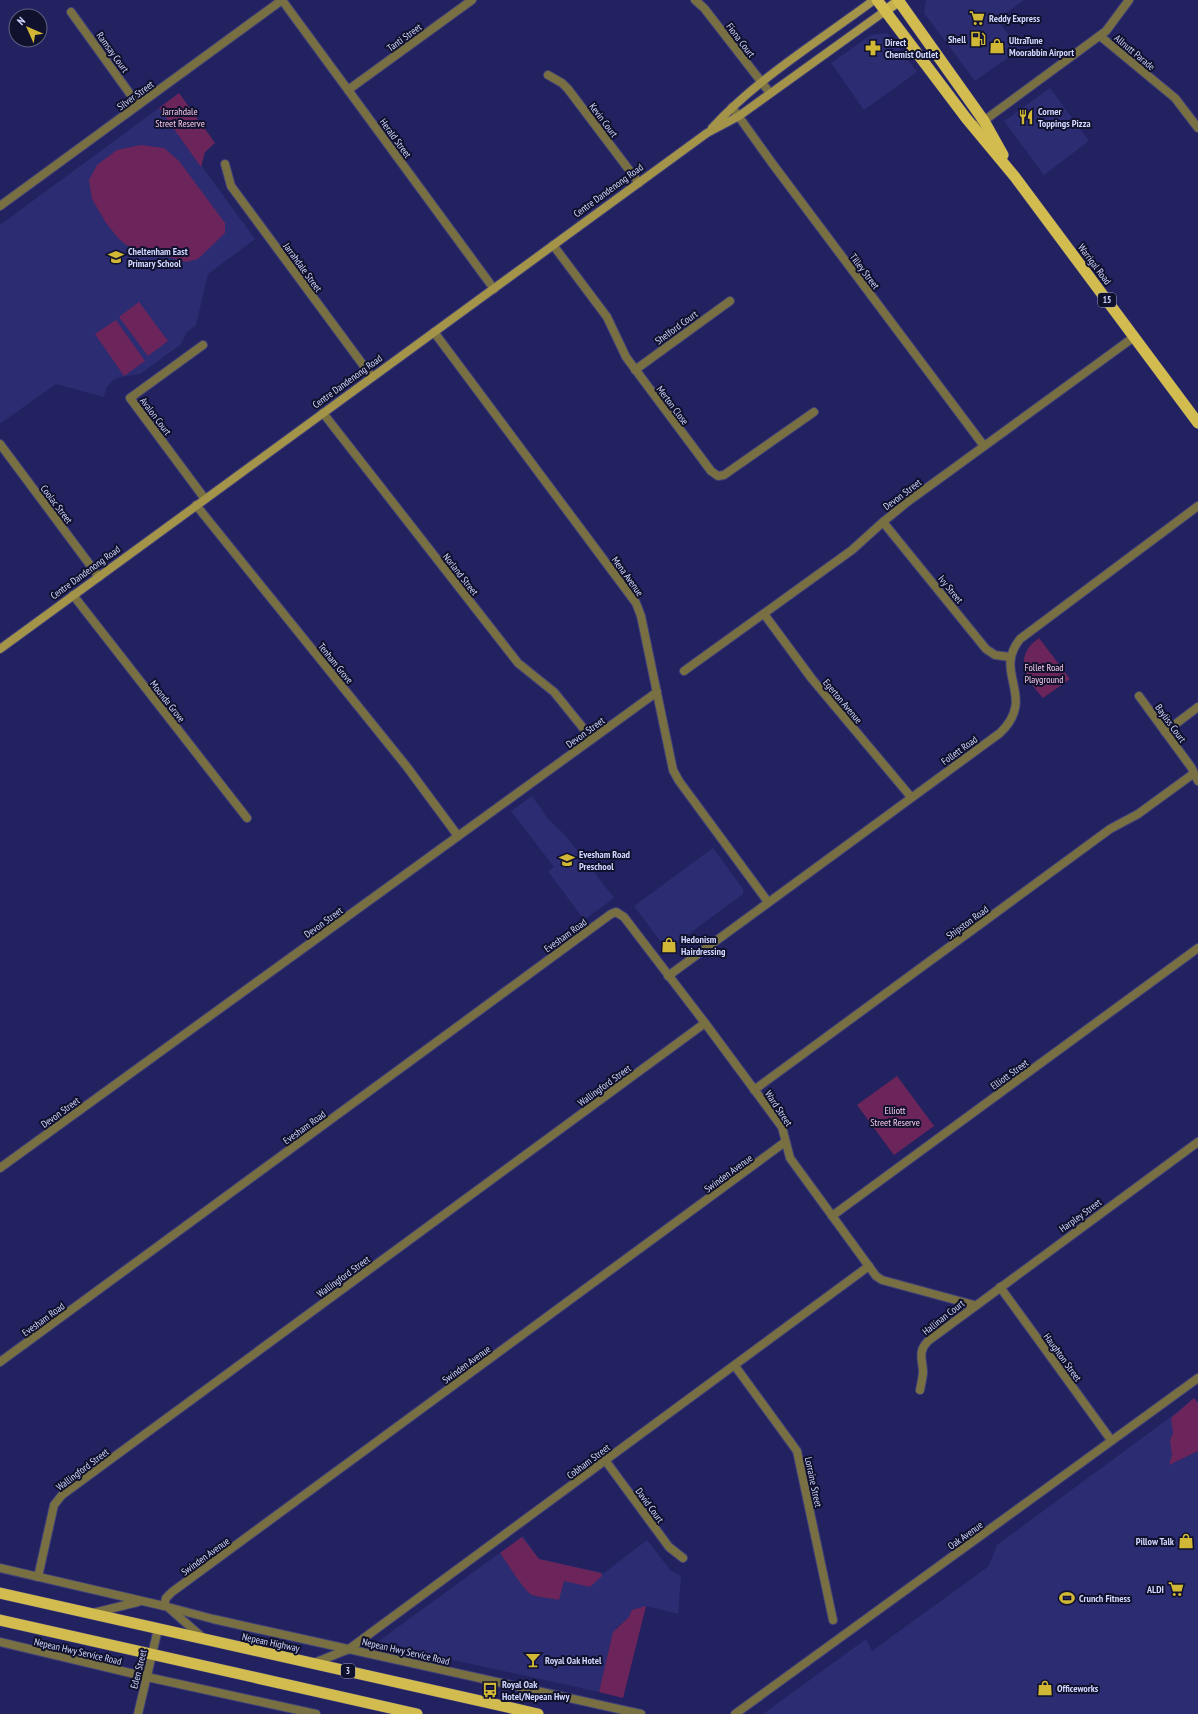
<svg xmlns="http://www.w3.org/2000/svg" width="1198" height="1714" viewBox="0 0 1198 1714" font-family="'PT Sans Narrow',sans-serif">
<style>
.built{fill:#2b2c71}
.green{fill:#6b255a}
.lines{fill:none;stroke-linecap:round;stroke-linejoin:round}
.minor-casing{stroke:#3f3f7a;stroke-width:10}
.secondary-casing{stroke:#3f3f7a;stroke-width:10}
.primary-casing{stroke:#3f3f7a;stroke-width:12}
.trunk-casing{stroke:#3f3f7a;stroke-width:12}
.minor{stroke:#786f42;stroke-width:8}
.secondary{stroke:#a3944a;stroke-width:8}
.primary{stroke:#c4b04e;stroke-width:10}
.trunk{stroke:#d3bc4f;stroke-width:11}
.labels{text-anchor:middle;stroke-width:4;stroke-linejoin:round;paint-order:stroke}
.shield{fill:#10112d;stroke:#979cc0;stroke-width:1}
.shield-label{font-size:9px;font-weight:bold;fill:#d1d8ff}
.poi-label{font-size:10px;font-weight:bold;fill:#d1d8ff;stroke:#10112d;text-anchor:start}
.street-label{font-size:10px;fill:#d1d8ff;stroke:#10112d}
.park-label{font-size:10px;fill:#f8c8e8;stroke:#10112d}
</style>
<rect width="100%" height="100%" fill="#232261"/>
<!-- built -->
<g class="built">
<path d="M926 0H1024L997 20 1020 49 975 81 924 13Z"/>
<path d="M887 33 917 72 864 110 831 63 871 35Z"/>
<path d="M1050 88 1089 141 1044 175 1004 121Z"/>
<path d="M159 108 255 239 208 274 196 325 187 332 180 345 140 374 121 377 113 380 106 388 104 397 56 384 1 423 0 422V225Z"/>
<path d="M532 796 549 820 565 835 614 898 584 920 548 871 554 867 511 811Z"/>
<path d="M713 848 743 889V894L671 947 664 946 634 906Z"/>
<path d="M1184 1407 1170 1464 1198 1451V1714H763L866 1639 872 1651 989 1566 997 1545Z"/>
<path d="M523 1536 539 1559 604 1573 647 1540 671 1571 681 1576 678 1614 646 1606 617 1627 609 1649V1653L599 1692 376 1643Z"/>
</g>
<!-- green -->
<g class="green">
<path d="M179 93 215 143 205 152 201 167 159 108Z"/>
<path d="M141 145 164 148 179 161 225 223V233L198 259 186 262 126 245 118 238 106 223 92 199 89 180 97 165 117 150Z"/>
<path d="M139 302 168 341 148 356 119 317Z"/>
<path d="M116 320 145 361 124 376 95 334Z"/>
<path d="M1039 638 1070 679 1043 698C1026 679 1012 657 1039 638Z"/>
<path d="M897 1076 934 1126 894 1155 857 1105Z"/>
<path d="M1194 1398 1198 1403V1451L1169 1465 1172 1455 1170 1440 1173 1433 1171 1418Z"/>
<path d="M522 1537 539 1559 601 1573 602 1576 590 1587 564 1581 559 1600C550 1598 542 1598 532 1595 525 1592 506 1561 500 1553Z"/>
<path d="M646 1606 623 1698 599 1692 613 1632 629 1617 632 1610Z"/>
</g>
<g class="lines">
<defs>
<g id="minor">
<path d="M282 0 494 289"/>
<path d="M695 0 704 8 770 93"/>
<path d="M71 12 138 105"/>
<path d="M1100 36 1175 98 1198 128"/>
<path d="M548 75 562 83 568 89 639 183"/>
<path d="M348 90 472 0"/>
<path d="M732 107 772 163 984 446"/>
<path d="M974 128 1106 31 1129 0"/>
<path d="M225 164 231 186 372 377"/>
<path d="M0 206 282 0"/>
<path d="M553 245 607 317 626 357 711 471 718 476 724 475 814 412"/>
<path d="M434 332 636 603 641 616 673 770 679 781 768 902"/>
<path d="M203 345 130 398 205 499"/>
<path d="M635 370 730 301"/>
<path d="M323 413 518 663 554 692 592 739"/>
<path d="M0 444 99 577"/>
<path d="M196 505 407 767 458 836"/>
<path d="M883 522 986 649 995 655 1010 657"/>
<path d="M73 595 247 818"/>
<path d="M764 614 812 679 911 797"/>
<path d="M684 671 852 550 883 522 906 503 1134 337"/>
<path d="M1139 696 1191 767 1198 781"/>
<path d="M1165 732 1198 707"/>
<path d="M668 976 1000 733C1038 696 992 674 1020 639L1198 506"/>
<path d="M754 1090 1110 829 1138 814 1193 774"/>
<path d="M0 1168 657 692"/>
<path d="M832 1216 1198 948"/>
<path d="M1000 1287 1111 1440"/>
<path d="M0 1362 611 914 616 912 624 917 705 1023 782 1127 790 1158 876 1276 882 1280 974 1305"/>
<path d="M735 1366 797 1451 833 1620"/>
<path d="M920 1390C921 1384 923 1377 923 1371 922 1358 918 1351 928 1341L1198 1142"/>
<path d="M605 1460 669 1547 683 1558"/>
<path d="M0 1568 164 1606 213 1619 641 1714"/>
<path d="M38 1577 54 1505 62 1495 705 1023"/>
<path d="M164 1606 166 1598 172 1592 785 1142"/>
<path d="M170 1609 202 1637"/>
<path d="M93 1613 138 1602"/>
<path d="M0 1642 147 1677 316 1714"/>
<path d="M314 1663 349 1649 869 1266"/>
<path d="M138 1714 158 1629"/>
<path d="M735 1714 1198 1378"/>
</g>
<g id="secondary">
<path d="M712 128C759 77 819 41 874 0"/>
<path d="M0 649 707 133 739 116 885 11"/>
</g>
<path id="primary" d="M885 11 900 0"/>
<g id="trunk">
<path d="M877 0 966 118 1015 177 1198 423"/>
<path d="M898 0 984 121 1003 155"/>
<path d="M0 1593 538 1714"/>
<path d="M0 1620 417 1714"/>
</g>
</defs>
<!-- minor casing -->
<use href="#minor" class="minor-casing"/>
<!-- secondary casing -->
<use href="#secondary" class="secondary-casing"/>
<!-- primary casing -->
<use href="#primary" class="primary-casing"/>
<!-- trunk casing -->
<use href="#trunk" class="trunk-casing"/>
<!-- minor -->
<use href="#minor" class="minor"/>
<!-- secondary -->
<use href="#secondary" class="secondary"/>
<!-- primary -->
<use href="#primary" class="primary"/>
<!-- trunk -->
<use href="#trunk" class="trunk"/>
</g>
<!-- icons -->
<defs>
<symbol id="supermarket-bare" viewBox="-9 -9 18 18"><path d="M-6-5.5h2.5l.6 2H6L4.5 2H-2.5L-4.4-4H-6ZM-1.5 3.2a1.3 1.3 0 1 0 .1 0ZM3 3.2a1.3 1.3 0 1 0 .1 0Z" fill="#d0b736" stroke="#10112d" stroke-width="2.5" paint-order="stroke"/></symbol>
<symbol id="fuel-bare" viewBox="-9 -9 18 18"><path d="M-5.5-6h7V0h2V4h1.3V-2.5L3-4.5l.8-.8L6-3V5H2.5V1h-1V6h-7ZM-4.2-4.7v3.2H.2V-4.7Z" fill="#d0b736" stroke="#10112d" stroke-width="2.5" paint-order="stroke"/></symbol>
<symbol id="shop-bare" viewBox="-9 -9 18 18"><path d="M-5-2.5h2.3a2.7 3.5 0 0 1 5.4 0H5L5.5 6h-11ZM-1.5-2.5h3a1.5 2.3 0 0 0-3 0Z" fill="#d0b736" stroke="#10112d" stroke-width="2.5" paint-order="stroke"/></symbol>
<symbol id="pharmacy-bare" viewBox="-9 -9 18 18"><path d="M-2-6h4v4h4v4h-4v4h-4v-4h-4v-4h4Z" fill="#d0b736" stroke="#10112d" stroke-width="2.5" paint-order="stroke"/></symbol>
<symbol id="restaurant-bare" viewBox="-9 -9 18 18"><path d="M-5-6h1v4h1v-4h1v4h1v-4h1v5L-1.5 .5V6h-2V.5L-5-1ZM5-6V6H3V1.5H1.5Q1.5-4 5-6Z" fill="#d0b736" stroke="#10112d" stroke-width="2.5" paint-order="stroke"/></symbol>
<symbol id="school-bare" viewBox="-9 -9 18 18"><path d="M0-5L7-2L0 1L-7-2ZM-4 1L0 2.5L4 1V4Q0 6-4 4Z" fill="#d0b736" stroke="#10112d" stroke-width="2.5" paint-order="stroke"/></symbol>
<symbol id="stadium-bare" viewBox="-9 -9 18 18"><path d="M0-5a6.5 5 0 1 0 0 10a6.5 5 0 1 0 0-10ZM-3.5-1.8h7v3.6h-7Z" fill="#d0b736" stroke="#10112d" stroke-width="2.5" paint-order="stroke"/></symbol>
<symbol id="bar-bare" viewBox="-9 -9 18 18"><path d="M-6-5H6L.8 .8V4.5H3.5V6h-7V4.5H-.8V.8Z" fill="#d0b736" stroke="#10112d" stroke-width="2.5" paint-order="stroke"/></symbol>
<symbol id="bus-bare" viewBox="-9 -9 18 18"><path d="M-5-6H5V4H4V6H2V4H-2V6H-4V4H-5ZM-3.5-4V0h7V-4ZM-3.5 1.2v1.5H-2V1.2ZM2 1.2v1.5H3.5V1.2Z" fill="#d0b736" stroke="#10112d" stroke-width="2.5" paint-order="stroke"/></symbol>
</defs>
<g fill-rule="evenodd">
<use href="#supermarket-bare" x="966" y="7" width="22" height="22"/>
<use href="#fuel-bare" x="967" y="28" width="22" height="22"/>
<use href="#shop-bare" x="986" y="35" width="22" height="22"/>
<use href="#pharmacy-bare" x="862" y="37" width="22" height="22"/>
<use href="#restaurant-bare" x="1015" y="106" width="22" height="22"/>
<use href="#school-bare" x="105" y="246" width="22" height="22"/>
<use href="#school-bare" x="556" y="849" width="22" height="22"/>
<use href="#shop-bare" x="658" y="934" width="22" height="22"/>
<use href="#shop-bare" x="1175" y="1530" width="22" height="22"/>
<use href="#supermarket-bare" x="1165" y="1578" width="22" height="22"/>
<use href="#stadium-bare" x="1056" y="1587" width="22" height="22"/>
<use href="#bar-bare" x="522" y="1649" width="22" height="22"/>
<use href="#shop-bare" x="1034" y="1677" width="22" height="22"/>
<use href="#bus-bare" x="479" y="1679" width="22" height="22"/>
</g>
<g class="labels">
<!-- shield labels -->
<g class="shield">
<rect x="1098" y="293" width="18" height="14" rx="3"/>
<rect x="341" y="1664" width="14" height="14" rx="3"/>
</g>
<g class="shield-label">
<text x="1107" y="303">15</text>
<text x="348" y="1674">3</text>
</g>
<!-- poi labels -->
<g class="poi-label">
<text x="989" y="22">Reddy Express</text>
<text x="966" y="43" text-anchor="end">Shell</text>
<text x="1009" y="44">UltraTune<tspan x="1009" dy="12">Moorabbin Airport</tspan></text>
<text x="885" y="46">Direct<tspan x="885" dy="12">Chemist Outlet</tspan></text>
<text x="1038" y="115">Corner<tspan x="1038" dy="12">Toppings Pizza</tspan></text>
<text x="128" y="255">Cheltenham East<tspan x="128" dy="12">Primary School</tspan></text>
<text x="579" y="858">Evesham Road<tspan x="579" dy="12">Preschool</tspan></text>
<text x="681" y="943">Hedonism<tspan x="681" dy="12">Hairdressing</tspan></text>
<text x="1174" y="1545" text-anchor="end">Pillow Talk</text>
<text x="1164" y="1593" text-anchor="end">ALDI</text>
<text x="1079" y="1602">Crunch Fitness</text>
<text x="545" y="1664">Royal Oak Hotel</text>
<text x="502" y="1688">Royal Oak<tspan x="502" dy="12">Hotel/Nepean Hwy</tspan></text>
<text x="1057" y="1692">Officeworks</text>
</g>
<!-- street labels -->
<g class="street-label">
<text transform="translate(404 37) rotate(-36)" y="4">Tanti Street</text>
<text transform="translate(741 40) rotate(53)" y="4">Fiona Court</text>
<text transform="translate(113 52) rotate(54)" y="4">Ramsay Court</text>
<text transform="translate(1135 52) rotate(40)" y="4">Allnutt Parade</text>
<text transform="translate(135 95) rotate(-36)" y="4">Silver Street</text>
<text transform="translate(604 120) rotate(53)" y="4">Kevin Court</text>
<text transform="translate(396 138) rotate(54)" y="4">Herald Street</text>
<text transform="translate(608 190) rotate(-36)" y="4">Centre Dandenong Road</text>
<text transform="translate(1095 264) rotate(53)" y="4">Warrigal Road</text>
<text transform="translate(303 267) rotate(54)" y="4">Jarrahdale Street</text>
<text transform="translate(865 271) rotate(53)" y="4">Tilley Street</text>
<text transform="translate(676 327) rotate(-36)" y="4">Shelford Court</text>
<text transform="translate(347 381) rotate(-36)" y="4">Centre Dandenong Road</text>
<text transform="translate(673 405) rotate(53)" y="4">Merton Close</text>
<text transform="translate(156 416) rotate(53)" y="4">Avalon Court</text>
<text transform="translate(902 494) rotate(-37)" y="4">Devon Street</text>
<text transform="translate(57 504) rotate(53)" y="4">Coolac Street</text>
<text transform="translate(85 572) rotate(-36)" y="4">Centre Dandenong Road</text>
<text transform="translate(461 574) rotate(52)" y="4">Norland Street</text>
<text transform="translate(628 576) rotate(54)" y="4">Mena Avenue</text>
<text transform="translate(951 589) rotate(51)" y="4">Ivy Street</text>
<text transform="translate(336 663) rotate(51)" y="4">Tenham Grove</text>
<text transform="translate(168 701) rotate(52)" y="4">Moonda Grove</text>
<text transform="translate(843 701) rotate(50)" y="4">Egerton Avenue</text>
<text transform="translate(1171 723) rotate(54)" y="4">Bayliss Court</text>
<text transform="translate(585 732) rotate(-36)" y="4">Devon Street</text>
<text transform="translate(959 750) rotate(-36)" y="4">Follett Road</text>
<text transform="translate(323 922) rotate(-36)" y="4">Devon Street</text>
<text transform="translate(967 922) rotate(-36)" y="4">Shipston Road</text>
<text transform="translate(565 935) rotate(-36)" y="4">Evesham Road</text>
<text transform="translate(1009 1074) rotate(-36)" y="4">Elliott Street</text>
<text transform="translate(604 1085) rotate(-36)" y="4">Wallingford Street</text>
<text transform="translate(779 1108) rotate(56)" y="4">Ward Street</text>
<text transform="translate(60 1112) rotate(-36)" y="4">Devon Street</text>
<text transform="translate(304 1127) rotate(-36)" y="4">Evesham Road</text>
<text transform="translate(728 1173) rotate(-36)" y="4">Swinden Avenue</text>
<text transform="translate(1080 1215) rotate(-36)" y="4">Harpley Street</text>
<text transform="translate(343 1276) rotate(-36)" y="4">Wallingford Street</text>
<text transform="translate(943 1317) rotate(-38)" y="4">Hallinan Court</text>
<text transform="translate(43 1319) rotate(-36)" y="4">Evesham Road</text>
<text transform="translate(1063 1357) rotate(54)" y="4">Haughton Street</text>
<text transform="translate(466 1364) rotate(-36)" y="4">Swinden Avenue</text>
<text transform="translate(588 1461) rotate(-37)" y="4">Cobham Street</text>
<text transform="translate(82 1469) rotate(-37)" y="4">Wallingford Street</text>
<text transform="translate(814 1482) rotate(78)" y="4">Lorraine Street</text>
<text transform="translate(650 1505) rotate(54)" y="4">David Court</text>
<text transform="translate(965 1535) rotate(-36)" y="4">Oak Avenue</text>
<text transform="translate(205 1556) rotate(-36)" y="4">Swinden Avenue</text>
<text transform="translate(271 1642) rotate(12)" y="4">Nepean Highway</text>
<text transform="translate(78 1651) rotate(13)" y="4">Nepean Hwy Service Road</text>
<text transform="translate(406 1651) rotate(13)" y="4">Nepean Hwy Service Road</text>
<text transform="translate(138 1669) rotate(-76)" y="4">Eden Street</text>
</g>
<!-- park labels -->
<g class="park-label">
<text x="180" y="115">Jarrahdale<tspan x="180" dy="12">Street Reserve</tspan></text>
<text x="1044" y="671">Follet Road<tspan x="1044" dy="12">Playground</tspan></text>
<text x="895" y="1114">Elliott<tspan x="895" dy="12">Street Reserve</tspan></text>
</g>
</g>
<!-- north arrow -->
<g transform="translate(28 28) rotate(315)"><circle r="19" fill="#10112d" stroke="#5d6181"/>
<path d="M0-3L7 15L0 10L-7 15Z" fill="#d0b736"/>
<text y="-6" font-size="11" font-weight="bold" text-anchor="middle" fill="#d1d8ff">N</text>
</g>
</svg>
